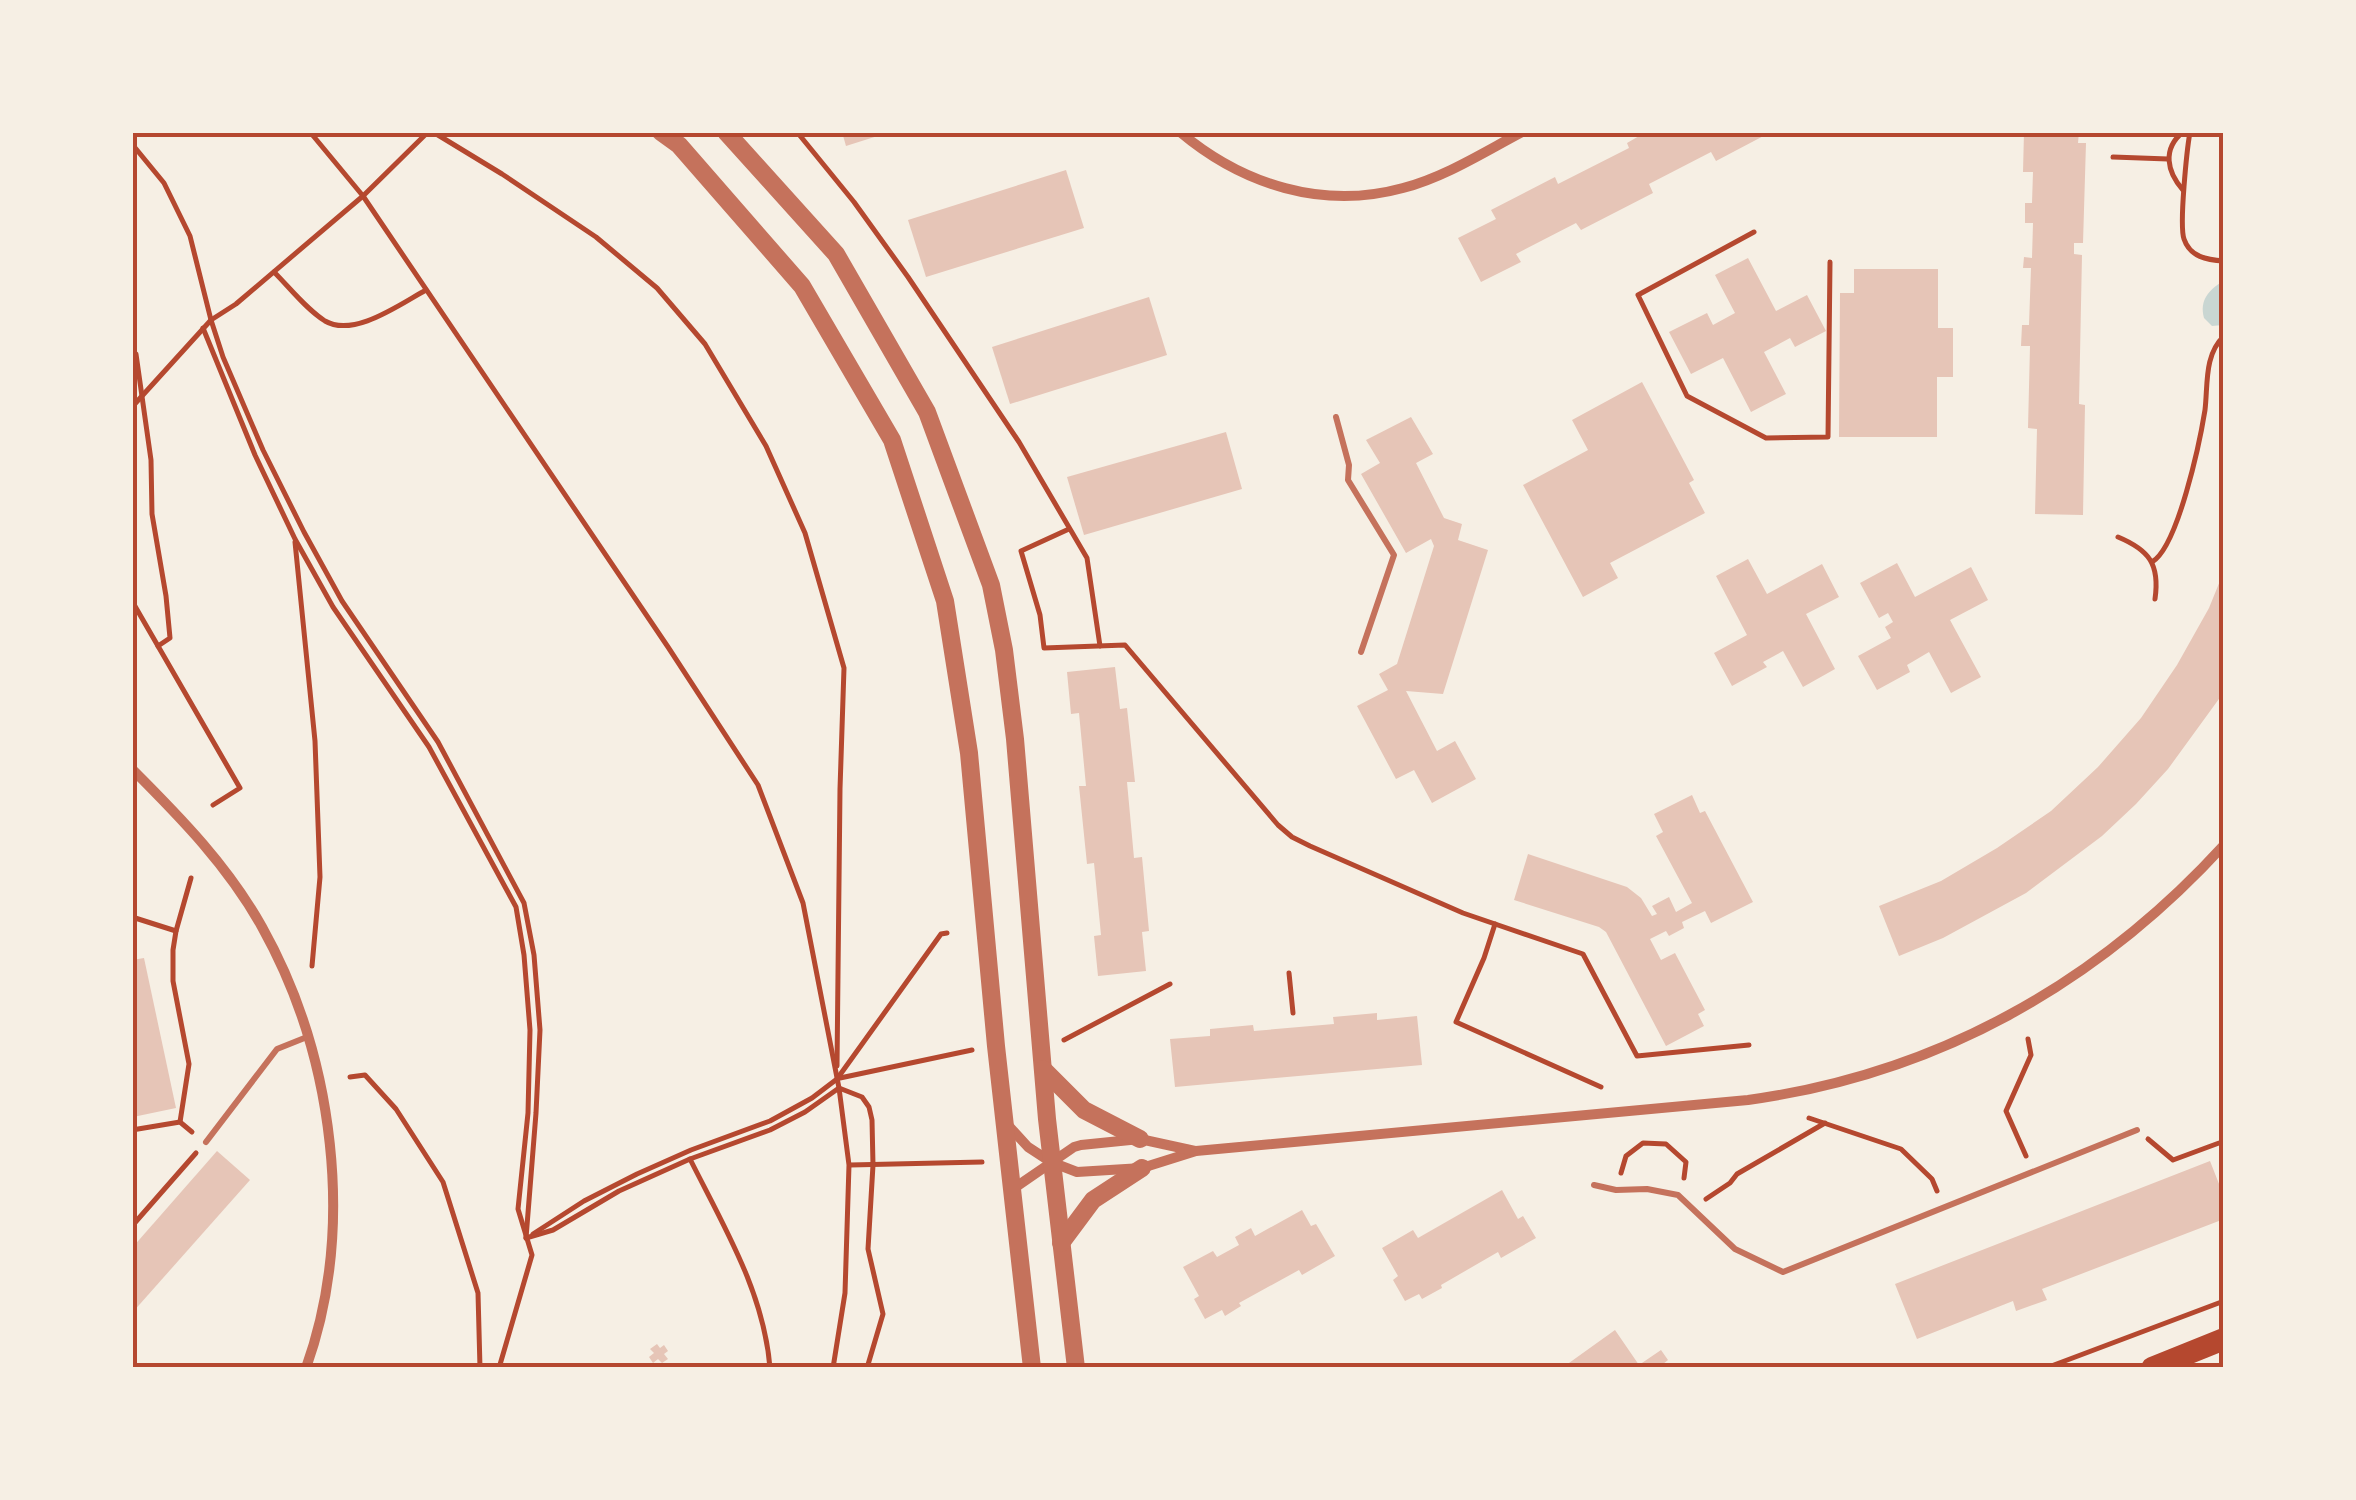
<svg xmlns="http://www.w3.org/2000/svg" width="2356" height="1500" viewBox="0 0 2356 1500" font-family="Barlow,sans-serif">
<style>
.water{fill:#c9d6d2}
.building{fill:#e6c5b7}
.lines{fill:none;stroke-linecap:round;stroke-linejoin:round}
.path{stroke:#b5482f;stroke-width:5}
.service{stroke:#c5725c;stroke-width:6}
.minor{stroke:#c5725c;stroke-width:10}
.tertiary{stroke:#c5725c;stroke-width:18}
.primary{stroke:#b5482f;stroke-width:22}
.neatline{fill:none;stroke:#b5482f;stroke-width:4}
</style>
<rect width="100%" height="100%" fill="#f6efe4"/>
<!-- water -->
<path class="water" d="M2223 281V325L2212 326 2204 318C2199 300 2209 290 2223 281Z"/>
<!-- building -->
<g class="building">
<path d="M842 132H887V133L846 146Z"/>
<path d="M1646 132H1771L1716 161 1711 152 1649 184 1653 193 1581 230 1576 223 1516 254 1521 262 1481 282 1458 238 1496 219 1491 210 1555 177 1558 184 1629 148 1627 143Z"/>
<path d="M2024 132H2079L2078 143H2086L2083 243H2074V254L2082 255 2079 404 2085 405 2083 515 2035 514 2037 429 2028 428 2030 346H2021L2022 325H2029L2031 268H2023L2024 257 2032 258 2033 223H2025V203H2032L2033 172H2023Z"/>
<path d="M1066 170 1084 228 926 277 908 220Z"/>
<path d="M1748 258 1776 311 1807 295 1826 331 1795 347 1790 338 1764 352 1786 394 1751 412 1723 358 1691 374 1669 332 1707 313 1713 325 1735 313 1715 275Z"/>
<path d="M1854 269H1938V328H1953V377H1937V437H1839L1840 293H1854Z"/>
<path d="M1149 297 1167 355 1010 404 992 347Z"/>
<path d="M1642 382 1694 480 1689 483 1705 513 1610 563 1618 578 1583 597 1523 485 1588 450 1572 420Z"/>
<path d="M1411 417 1433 454 1416 463 1444 518 1462 524 1458 540 1488 550 1443 694 1406 691 1437 751 1455 741 1476 779 1432 803 1414 770 1396 779 1357 706 1388 690 1379 674 1397 664 1434 546 1431 539 1406 553 1361 474 1380 463 1366 440Z"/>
<path d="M1226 432 1242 489 1084 535 1067 477Z"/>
<path d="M1748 559 1767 594 1822 564 1839 597 1806 614 1835 669 1803 687 1783 651 1763 662 1767 667 1732 686 1714 653 1747 635 1716 576Z"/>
<path d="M1897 563 1915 597 1971 567 1988 600 1950 620 1981 677 1951 693 1929 652 1907 665 1910 672 1877 690 1858 656 1891 638 1885 627 1893 622 1888 613 1879 618 1860 583Z"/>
<path d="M2224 571V692L2168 769 2136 804 2102 836 2026 893 1943 938 1899 956 1879 906 1941 881 1997 848 2051 811 2098 767 2141 718 2177 665 2209 608Z"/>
<path d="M1115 667 1120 709 1127 708 1135 782H1127L1134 858 1142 857 1149 931 1142 932 1146 971 1098 976 1094 936 1101 935 1094 863 1087 864 1079 786H1086L1079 713 1071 714 1067 672Z"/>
<path d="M1692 795 1700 813 1705 811 1753 902 1711 923 1705 911 1682 922 1684 928 1669 936 1666 931 1650 939 1661 960 1675 953 1705 1010 1698 1014 1704 1026 1666 1046 1606 932 1599 927 1514 900 1528 854 1627 887 1641 898 1652 916 1657 914 1652 906 1669 897 1676 912 1692 903 1656 836 1663 832 1654 814Z"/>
<path d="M144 958 176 1108 133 1117 132 960Z"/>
<path d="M1377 1013V1020L1417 1016 1422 1065 1175 1087 1170 1039 1210 1036V1029L1253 1025 1254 1031 1334 1024 1333 1017Z"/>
<path d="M217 1151 250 1180 132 1313V1248Z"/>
<path d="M2210 1161 2221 1189 2224 1188V1219L2042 1289 2047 1300 2016 1311 2013 1301 1917 1339 1895 1284Z"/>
<path d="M1502 1190 1518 1219 1523 1216 1536 1238 1501 1258 1498 1252 1441 1285 1442 1288 1422 1299 1419 1294 1405 1301 1393 1280 1398 1276 1382 1248 1413 1230 1418 1238Z"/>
<path d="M1302 1210 1311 1226 1316 1224 1335 1256 1302 1275 1299 1270 1239 1303 1241 1306 1225 1316 1222 1310 1205 1319 1194 1299 1199 1296 1183 1267 1213 1251 1217 1257 1239 1245 1235 1237 1251 1228 1255 1236Z"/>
<path d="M1615 1330 1639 1365 1661 1350 1668 1360 1658 1368H1562Z"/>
<path d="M657 1344 660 1348 664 1345 668 1351 664 1354 668 1359 662 1363 658 1359 653 1363 649 1357 654 1353 650 1349Z"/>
</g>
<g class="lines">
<!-- path -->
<g class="path">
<path d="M310 132 363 196 668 647 758 785 803 903 839 1088 849 1165 845 1293 833 1368"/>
<path d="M433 132 502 174 596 237 657 288 705 344 766 446 805 533 844 668 840 789 837 1066"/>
<path d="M797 132 854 202 908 277 1019 442 1087 558 1100 646"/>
<path d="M2183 132C2162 149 2167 172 2183 190"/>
<path d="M2190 132C2187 149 2179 225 2184 239 2190 257 2207 260 2224 261"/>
<path d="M132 144 164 183 190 236 211 320 223 357 263 450 304 532 342 601 438 742 524 903 534 955 540 1030 536 1113 526 1238"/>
<path d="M2113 157 2168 159"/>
<path d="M1754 232 1638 295 1687 396 1766 438 1828 437 1830 262"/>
<path d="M274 272C290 288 306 309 325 321 354 338 400 304 426 290"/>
<path d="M203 328 255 455 295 539 333 607 429 747 516 907 524 955 530 1030 528 1113 518 1209 532 1255 499 1368"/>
<path d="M132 352 136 354 151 460 152 514 166 596 170 638 158 646"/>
<path d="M132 407 211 320 236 304 363 196 428 132"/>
<path d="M1069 529 1021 551 1040 615 1044 648 1125 645 1278 825 1292 837 1310 846 1463 913 1583 954 1637 1056 1749 1045"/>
<path d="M2118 537C2149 550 2160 564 2155 599"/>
<path d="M295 542 315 741 320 877 312 966"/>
<path d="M2152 562C2178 547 2200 441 2205 410 2208 384 2204 355 2224 336"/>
<path d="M132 601 240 788 213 805"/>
<path d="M132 917 176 931 191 878"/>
<path d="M1495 924 1484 958 1456 1022 1601 1087"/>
<path d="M176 931 173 950V981L189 1064 180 1122"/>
<path d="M1289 973 1293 1013"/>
<path d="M1064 1040 1170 984"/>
<path d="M350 1077 365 1075 396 1109 443 1182 478 1293 480 1368"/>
<path d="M840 1078 972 1050"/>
<path d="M1809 1118 1901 1149 1932 1179 1937 1191"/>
<path d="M132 1130 180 1122 192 1132"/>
<path d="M2148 1139 2173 1160 2219 1143"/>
<path d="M2026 1156 2006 1111 2031 1055 2028 1039"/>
<path d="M690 1159C723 1225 764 1292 770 1368"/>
<path d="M850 1165 982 1162"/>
<path d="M1621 1173 1626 1156 1643 1143 1666 1144 1686 1162 1684 1178"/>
<path d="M1706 1199 1730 1183 1737 1174 1825 1123"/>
<path d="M132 1226 196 1153"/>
<path d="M533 1234 584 1201 637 1174 691 1150 770 1121 812 1098 837 1079 941 934 947 933"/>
<path d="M526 1238 553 1230 619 1191 690 1159 770 1130 805 1112 839 1088 862 1097 869 1107 872 1120 873 1165 868 1249 883 1314 867 1368"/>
<path d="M2046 1368 2224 1301"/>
</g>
<!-- service -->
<g class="service">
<path d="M1336 417 1349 465 1348 480 1394 555 1361 652"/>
<path d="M206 1142 277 1049 307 1037"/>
<path d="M1594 1185 1616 1190 1647 1189 1678 1195 1735 1249 1783 1272 2137 1130"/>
</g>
<!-- minor -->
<g class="minor">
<path d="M1180 132C1243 185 1323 210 1403 188 1445 177 1484 152 1522 132"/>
<path d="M132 769C181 818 228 866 262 927 334 1056 356 1228 306 1368"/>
<path d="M1007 1124 1028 1147 1051 1162 1077 1172 1142 1168 1196 1151 1748 1100C1936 1074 2096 985 2224 845"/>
<path d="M1013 1189 1074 1147 1081 1145 1140 1139 1195 1151"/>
</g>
<!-- tertiary -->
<g class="tertiary">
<path d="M661 132 679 145 802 286 892 440 945 601 969 753 996 1046 1032 1368"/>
<path d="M726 132 836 254 927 412 991 585 1004 650 1015 739 1047 1119 1076 1368"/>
<path d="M1043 1069 1084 1110 1140 1139"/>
<path d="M1061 1243 1093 1200 1142 1168"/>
</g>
<!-- primary -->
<path class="primary" d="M2152 1368 2224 1339"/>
</g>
<!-- border -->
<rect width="2356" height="1500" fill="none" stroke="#f6efe4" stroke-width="270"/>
<rect x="135" y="135" width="2086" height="1230" class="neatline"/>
</svg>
